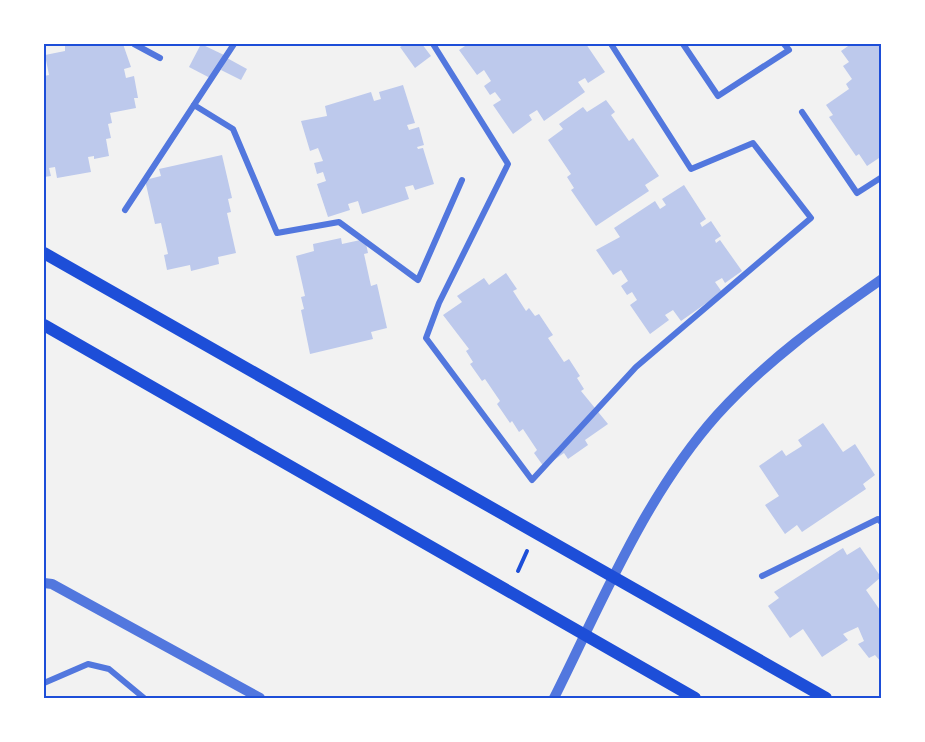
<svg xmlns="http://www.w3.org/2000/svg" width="925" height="742" viewBox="0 0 925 742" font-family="'Titillium Web',sans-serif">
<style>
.building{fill:#bdc9ec}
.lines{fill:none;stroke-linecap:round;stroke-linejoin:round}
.path{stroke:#1d4ed8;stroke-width:4}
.minor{stroke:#5277de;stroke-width:6}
.tertiary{stroke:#5277de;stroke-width:10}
.secondary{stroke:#1d4ed8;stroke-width:12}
.neatline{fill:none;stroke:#1d4ed8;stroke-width:2}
</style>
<rect width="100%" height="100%" fill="#f2f2f2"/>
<!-- building -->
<g class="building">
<path d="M72 44H123L131 67 124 69 126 78 134 76 138 98H134L136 108 110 113 112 123 108 124 111 138 106 139 109 156 94 159V156L88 157 91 172 57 178 55 167 49 168 51 176 44 177V76L49 75 45 55 65 51V45Z"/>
<path d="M201 44 224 55 212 79 189 67Z"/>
<path d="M405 44H422L431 56 415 68 400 47Z"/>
<path d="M468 44H586L605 72 588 83 585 78 578 82 585 92 544 121 537 110 529 115 532 120 513 134 493 105 501 100 495 92 490 95 484 86 491 81 484 70 477 75 459 50Z"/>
<path d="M851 44H882V156L867 166 859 154 856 156 829 117 833 115 826 105 849 89 846 84 852 79 843 66 849 62 841 51Z"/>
<path d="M227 58 247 69 241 80 221 70Z"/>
<path d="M403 85 415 123 407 125 409 130 419 127 424 145 417 147 418 149 423 148 434 184 415 190 413 185 405 187 409 199 362 214 358 201 348 204 350 210 328 217 317 184 326 181 323 172 317 174 314 163 323 161 318 148 310 151 301 121 327 116 325 106 371 92 374 101 381 99 379 92Z"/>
<path d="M606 100 615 112 611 115 629 141 633 138 659 176 645 185 649 191 596 226 571 190 574 188 567 177 571 174 548 140 563 129 559 124 583 107 587 112Z"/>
<path d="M222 155 232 198 228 199 231 212 227 213 236 253 218 257 219 264 191 271 190 265 167 270 164 255 168 254 161 223 155 224 145 180 161 176 159 169Z"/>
<path d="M684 185 706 219 700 223 702 227 711 221 721 236 715 240 716 243 720 240 742 271 725 283 722 278 715 282 722 292 681 321 673 310 665 315 669 320 650 334 630 305 637 300 632 292 627 295 621 286 628 281 621 270 613 275 596 250 620 237 614 228 655 201 660 209 666 205 662 199Z"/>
<path d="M341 238 342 244 365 239 368 253 364 254 371 286 377 284 387 328 371 332 373 339 310 354 301 310 304 309 301 297 305 296 296 256 314 251 313 244Z"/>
<path d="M506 273 517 289 513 291 526 311 529 308 535 316 539 314 553 335 548 338 564 362 569 359 580 376 577 378 584 389 581 391 608 424 585 440 588 445 568 459 564 453 544 467 534 453 537 450 523 429 519 432 512 421 510 423 497 404 500 401 485 379 482 381 470 364 473 362 466 351 469 349 443 315 462 302 457 296 484 278 489 285Z"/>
<path d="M823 423 843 452 855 444 875 475 863 484 866 489 802 532 797 525 785 534 765 505 779 496 759 466 782 450 786 456 802 446 798 440Z"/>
<path d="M860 547 881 577 866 590 882 613V663L875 655 869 658 858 644 864 641 858 627 843 634 848 640 822 657 803 629 790 638 768 606 779 598 774 592 843 548 847 555Z"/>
</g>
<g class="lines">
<!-- path -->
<path class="path" d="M518 571 527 551"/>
<!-- minor -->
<g class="minor">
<path d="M134 44 160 58"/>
<path d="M433 44 508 164 439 303 426 338 532 480 636 367 811 218 753 143 691 169 611 44"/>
<path d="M683 44 718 96 789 50 784 44"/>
<path d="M194 105 233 129 277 233 339 222 418 280 462 180"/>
<path d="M802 112 857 193 882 177"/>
<path d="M125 210 234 44"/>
<path d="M762 576 878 519 882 523"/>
<path d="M44 683 88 664 109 669 144 698"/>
</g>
<!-- tertiary -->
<g class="tertiary">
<path d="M44 583 52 584 260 698"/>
<path d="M554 698C602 602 645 496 717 415 765 362 823 320 882 279"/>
</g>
<!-- secondary -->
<g class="secondary">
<path d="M44 253 826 698"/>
<path d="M44 325 695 698"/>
</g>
</g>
<!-- border -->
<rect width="925" height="742" fill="none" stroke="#ffffff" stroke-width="90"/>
<rect x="45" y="45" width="835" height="652" class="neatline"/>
</svg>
